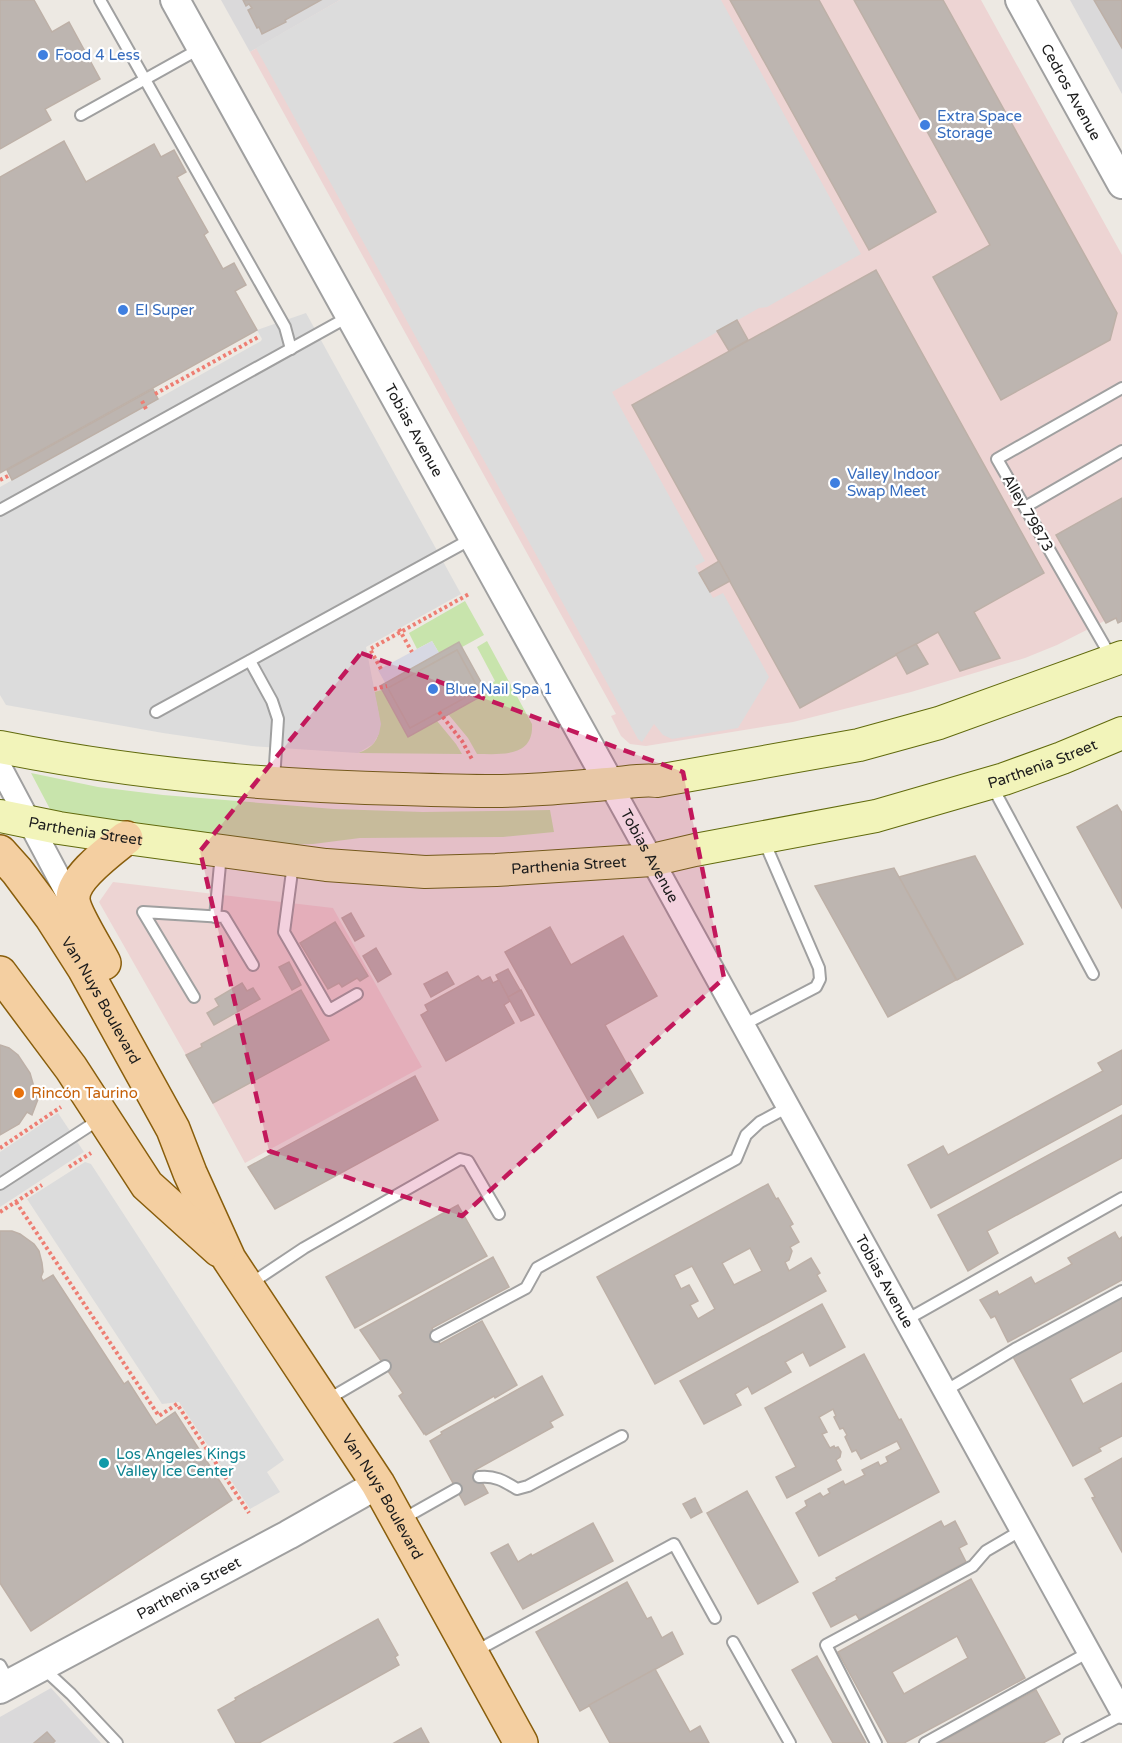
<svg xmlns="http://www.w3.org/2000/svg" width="1122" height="1743" viewBox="0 0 1122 1743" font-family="'Varela Round',sans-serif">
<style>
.residential{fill:#dad9da}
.commercial{fill:#edd4d3}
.grass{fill:#c8e4ac}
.parking{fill:#dcdcdc}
.plaza{fill:#d7d8e3}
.building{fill:#bdb5b0;stroke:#bdb0a7;stroke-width:1.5;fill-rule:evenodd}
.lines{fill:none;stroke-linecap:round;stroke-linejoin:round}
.service-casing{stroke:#a0a0a0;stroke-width:14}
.minor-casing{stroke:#a0a0a0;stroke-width:26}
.tertiary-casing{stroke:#a0a0a0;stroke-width:32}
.secondary-casing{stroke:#616a0d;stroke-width:34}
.primary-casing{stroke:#895e0c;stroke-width:36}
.path{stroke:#ee7e73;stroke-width:4;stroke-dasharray:3 3;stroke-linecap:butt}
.service{stroke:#fff;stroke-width:10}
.minor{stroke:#fff;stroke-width:22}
.tertiary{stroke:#fff;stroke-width:28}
.secondary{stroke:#f2f4ba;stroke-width:32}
.primary{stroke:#f4cfa1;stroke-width:33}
.marked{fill:#c2185b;fill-opacity:0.2;stroke:#c2185b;stroke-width:4.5;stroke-dasharray:12 8;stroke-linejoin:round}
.shop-dot{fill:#3f7fe0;stroke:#fff;stroke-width:2}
.food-dot{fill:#e8710a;stroke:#fff;stroke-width:2}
.culture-dot{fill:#0f9aa8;stroke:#fff;stroke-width:2}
.labels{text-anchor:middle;stroke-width:4.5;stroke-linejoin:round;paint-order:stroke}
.shop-label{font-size:15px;fill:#366cbe;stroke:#fff;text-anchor:start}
.street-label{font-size:15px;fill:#1c1c1c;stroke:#fff}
.food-label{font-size:15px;fill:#c56008;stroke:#fff;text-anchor:start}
.culture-label{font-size:15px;fill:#0d838f;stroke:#fff;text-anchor:start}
</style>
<rect width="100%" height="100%" fill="#ede9e3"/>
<!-- residential -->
<g class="residential">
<path d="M221 0H340L250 52Z"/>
<path d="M1070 0H1122V94Z"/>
<path d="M51 1688 101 1743H0V1717Z"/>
</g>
<!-- commercial -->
<g class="commercial">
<path d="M340 0H981L1122 255V612L1057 645 1025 658 911 692 793 722 646 746 630 744 621 736 611 716 616 714 250 52Z"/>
<path d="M113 882 333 908 422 1067 245 1163 186 1055 99 902Z"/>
</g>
<!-- grass -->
<g class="grass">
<path d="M465 601 484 635 442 658 432 641 417 649 409 633Z"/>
<path d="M487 641 532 724C534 758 501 754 477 754L468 738 444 709 495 681 477 647Z"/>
<path d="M386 689 433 716 456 744 462 754 358 753C389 743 379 716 374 692Z"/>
<path d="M31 773 98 787 163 795 334 809 423 812 550 810 554 832 503 837 360 838 313 844 269 845 51 811Z"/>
</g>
<!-- parking -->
<g class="parking">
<path d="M340 0H721L861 254 767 307 759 308 612 392 705 561 695 566 713 598 723 593 769 677 738 728 672 739 663 735 654 724 642 742 638 739 256 48Z"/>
<path d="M306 313 461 594 366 647 381 724 379 734 373 744 358 753 252 746 163 733 6 705 0 695V487L261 341 262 339 257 330Z"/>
<path d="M58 1113 84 1152 0 1207V1152Z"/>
<path d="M85 1162 91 1164 284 1460 267 1472 280 1492 250 1509 179 1402 162 1404 27 1199Z"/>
</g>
<!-- plaza -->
<path class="plaza" d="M432 641 442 658 388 688 378 670Z"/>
<!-- building -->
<g class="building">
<path d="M0 0H34L52 32 69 22 100 79 45 109 51 120 0 149Z"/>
<path d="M243 0H321L285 20 286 22 262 34 259 27 257 28 248 10 252 8 249 4 246 6Z"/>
<path d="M730 0H819L936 212 869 250Z"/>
<path d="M854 0H943L1117 313 1110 340 1001 400 933 277 990 245Z"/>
<path d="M1094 0H1122V48Z"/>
<path d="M64 141 86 182 154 144 161 157 174 150 186 172 177 177 208 232 204 235 223 269 234 263 246 285 235 291 257 330 0 473V177Z"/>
<path d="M876 270 1044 573 974 612 1000 658 960 671 938 632 800 708 632 405Z"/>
<path d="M737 320 748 340 729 351 717 331Z"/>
<path d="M153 389 158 399 12 480 7 470Z"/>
<path d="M1122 498V621L1118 623 1116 618 1106 623 1056 535Z"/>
<path d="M719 561 730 581 710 592 699 573Z"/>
<path d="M459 642 487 693 408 737 380 686ZM457 650 479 690 410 728 388 688Z"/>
<path d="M916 644 928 664 907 674 896 654Z"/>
<path d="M457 650 479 690 410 728 388 688Z"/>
<path d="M1117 805 1122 813V908L1077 827Z"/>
<path d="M975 856 1023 944 957 980 899 877Z"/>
<path d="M894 868 956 980 888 1017 815 886Z"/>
<path d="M351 913 364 936 355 941 342 918Z"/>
<path d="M335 922 368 976 360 981 357 978 342 987 339 983 328 989 300 943Z"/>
<path d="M550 927 571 965 623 936 657 996 605 1025 643 1093 598 1118 505 952Z"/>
<path d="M376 948 391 974 378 982 363 956Z"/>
<path d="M289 962 301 985 292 990 279 967Z"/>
<path d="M508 969 520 990 508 997 496 975Z"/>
<path d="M447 972 454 984 431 997 424 984Z"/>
<path d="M478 976 482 981 490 977 493 983 499 980 510 1001 504 1005 514 1023 446 1061 421 1015 428 1011 425 1005Z"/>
<path d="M242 983 247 991 253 988 260 999 214 1025 207 1013 219 1006 215 999Z"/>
<path d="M301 990 329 1040 213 1103 186 1055 202 1047 201 1044Z"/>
<path d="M521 990 534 1015 521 1021 508 997Z"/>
<path d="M0 1045 9 1048 18 1055 30 1073 34 1087H38V1099L32 1115 27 1112 19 1124 0 1135Z"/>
<path d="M1122 1050V1104L931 1208 908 1165 943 1146 948 1155 1103 1071 1098 1063Z"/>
<path d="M415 1076 438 1120 275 1209 248 1167Z"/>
<path d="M1122 1115V1158L987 1231 998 1253 968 1271 938 1215Z"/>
<path d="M768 1184 776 1199 778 1198 793 1224 790 1226 799 1242 790 1247 792 1251 789 1260 785 1262 789 1271 811 1258 820 1273 817 1275 826 1291 655 1384 597 1277ZM750 1248 762 1271 734 1285 722 1263ZM692 1266 715 1309 698 1319 690 1305 698 1301 689 1285 681 1289 674 1275Z"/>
<path d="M458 1205 487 1256 355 1328 326 1277Z"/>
<path d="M0 1231H12L20 1234 34 1244 39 1251 42 1263 43 1272 41 1277 43 1281 53 1275 124 1384 128 1381 156 1425 175 1412 232 1500 31 1631 0 1583Z"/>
<path d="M1115 1232 1119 1239 1122 1237V1280L1008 1342 995 1316 991 1318 980 1300 997 1291 999 1295 1031 1277 1035 1284 1072 1264 1068 1258Z"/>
<path d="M493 1257 509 1287 432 1328 440 1344 482 1321 517 1385 495 1398 494 1396 426 1435 425 1433 424 1434 399 1396 403 1393 360 1330Z"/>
<path d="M1122 1297V1351L1070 1379 1083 1404 1122 1383V1436L1099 1448 1101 1451 1073 1466 1011 1353Z"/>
<path d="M822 1304 845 1347 810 1366 803 1352 785 1362 791 1372 752 1394 748 1386 735 1394 741 1405 704 1424 680 1381Z"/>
<path d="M864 1354 899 1420 901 1419 939 1492 819 1556 796 1513 807 1506 805 1501 820 1493 823 1497 830 1493 828 1489 843 1481 845 1485 865 1475 862 1470 878 1462 880 1466 888 1462 886 1457 901 1449 897 1441 861 1459 856 1450 852 1452 845 1437 847 1435 843 1428 840 1429 834 1417 836 1416 833 1409 819 1417 827 1432 822 1434 830 1448 834 1446 835 1448 838 1447 841 1452 840 1457 836 1460 841 1470 787 1498 776 1477 796 1467 765 1408Z"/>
<path d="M542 1376 563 1415 550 1422 553 1427 475 1470 488 1493 465 1505 430 1441 442 1434 441 1432Z"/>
<path d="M1122 1458V1552L1092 1498 1095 1497 1085 1479Z"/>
<path d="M747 1491 798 1582 758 1604 707 1513Z"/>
<path d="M695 1498 702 1512 691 1518 683 1504Z"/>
<path d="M941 1521 944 1527 955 1521 967 1544 959 1548 966 1562 859 1619 856 1614 831 1627 813 1593 837 1580 836 1578Z"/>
<path d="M593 1523 613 1561 523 1609 491 1553 508 1544 518 1562 531 1554 532 1556Z"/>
<path d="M971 1579 1025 1678 904 1743H888L838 1652ZM957 1636 968 1658 904 1694 892 1672Z"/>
<path d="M627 1582 647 1619 651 1617 662 1638 672 1632 683 1654 580 1711 536 1632Z"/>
<path d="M378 1619 398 1655 395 1657 399 1665 259 1743H236L218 1710 236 1700 235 1698Z"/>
<path d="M817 1656 866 1743H833L792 1670Z"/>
<path d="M655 1669 690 1732 700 1726 709 1743H610L589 1705Z"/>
<path d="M1036 1690 1060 1734 1043 1743H939Z"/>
<path d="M421 1728 429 1743H394Z"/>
<path d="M47 1732 55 1741 53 1743H34Z"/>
</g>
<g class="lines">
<defs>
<g id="service">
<path d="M100 0 285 327 291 349"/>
<path d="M81 115 201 48"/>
<path d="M1025 507 1122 451"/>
<path d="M0 510 348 317"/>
<path d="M1111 657 997 459 1122 388"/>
<path d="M250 661 272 701 278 719 274 780"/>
<path d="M156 712 473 538"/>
<path d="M992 786 1093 974"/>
<path d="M293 864 284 932 329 1010 357 994"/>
<path d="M215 917 221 854"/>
<path d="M194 997 143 912 224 917 253 965"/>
<path d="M743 1025 816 987 820 979 819 968 764 841"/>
<path d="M0 1184 100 1119"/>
<path d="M250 1284 304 1248 460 1159 468 1161 499 1214"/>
<path d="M906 1320 1122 1198"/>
<path d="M436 1336 526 1288 537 1268 736 1159 746 1135 760 1122 788 1107"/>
<path d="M945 1391 1015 1349 1122 1291"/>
<path d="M325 1401 385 1366"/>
<path d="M479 1477C494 1475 504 1481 517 1489L528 1486 622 1436"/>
<path d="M401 1520 456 1489"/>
<path d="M733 1642 790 1743"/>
<path d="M474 1652 674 1544 715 1618"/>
<path d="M0 1665 10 1683"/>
<path d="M44 1669 71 1694 117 1743"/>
<path d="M876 1743 826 1645 973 1566 986 1551 1022 1530"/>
<path d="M925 1743 1089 1652"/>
<path d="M1069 1743 1122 1715"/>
</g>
<g id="minor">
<path d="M0 767 75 908"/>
<path id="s1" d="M610 784 1122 1712"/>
</g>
<g id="tertiary">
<path id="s2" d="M175 0 610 784"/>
<path id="s3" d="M1020 0 1122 184"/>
<path id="s4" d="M0 1689 288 1535 378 1484"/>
</g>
<g id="secondary">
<path d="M0 747C135 774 265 786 403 789 433 790 464 791 494 791 532 791 570 787 608 784 624 783 641 779 657 781L859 745 939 723 1122 657"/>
<path id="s5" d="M0 816 59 828 126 838 326 865 425 872 496 870 652 860 695 850 876 816 1004 779 1062 758 1122 733"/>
</g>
<g id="primary">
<path id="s6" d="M0 852 17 871 52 918 84 968 173 1129 190 1173 229 1259 378 1484 521 1743"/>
<path d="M104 963C97 949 74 913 73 900 71 879 111 850 126 838"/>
<path d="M0 973 71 1068 147 1185 219 1250"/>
</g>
</defs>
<!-- service casing -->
<use href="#service" class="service-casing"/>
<!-- minor casing -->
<use href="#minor" class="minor-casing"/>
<!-- tertiary casing -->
<use href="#tertiary" class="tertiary-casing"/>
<!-- secondary casing -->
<use href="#secondary" class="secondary-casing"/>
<!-- primary casing -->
<use href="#primary" class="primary-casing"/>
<!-- path -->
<g class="path">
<path d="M155 394 260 336"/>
<path d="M142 401 146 409"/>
<path d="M0 480 10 475"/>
<path d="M399 629 412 652"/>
<path d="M381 669 370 649 469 594"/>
<path d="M374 689 387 686"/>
<path d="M439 712 462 741 473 761"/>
<path d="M0 1148 61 1107"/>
<path d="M69 1167 91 1153"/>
<path d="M16 1202 159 1416 177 1404 249 1513"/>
<path d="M0 1212 42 1185"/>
</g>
<!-- service -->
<use href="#service" class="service"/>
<!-- minor -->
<use href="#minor" class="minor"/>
<!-- tertiary -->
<use href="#tertiary" class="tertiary"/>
<!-- secondary -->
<use href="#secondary" class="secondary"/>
<!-- primary -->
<use href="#primary" class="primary"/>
</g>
<!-- marked area -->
<path class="marked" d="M361 653 683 772 724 978 462 1216 269 1151 200 851Z"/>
<!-- markers -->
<g class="shop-dot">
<circle cx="43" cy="55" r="6"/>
<circle cx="925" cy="125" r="6"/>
<circle cx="123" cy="310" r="6"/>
<circle cx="835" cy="483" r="6"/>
<circle cx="433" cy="689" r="6"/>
</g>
<circle class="food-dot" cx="19" cy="1093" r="6"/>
<circle class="culture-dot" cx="104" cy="1463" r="6"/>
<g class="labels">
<!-- shop labels -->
<g class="shop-label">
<text x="55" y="60">Food 4 Less</text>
<text x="937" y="121">Extra Space<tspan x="937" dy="17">Storage</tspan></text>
<text x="135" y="315">El Super</text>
<text x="847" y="479">Valley Indoor<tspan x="847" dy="17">Swap Meet</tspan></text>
<text x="445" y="694">Blue Nail Spa 1</text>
</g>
<!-- street labels -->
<g class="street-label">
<text dy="5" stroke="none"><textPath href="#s3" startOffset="105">Cedros Avenue</textPath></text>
<text dy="5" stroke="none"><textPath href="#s2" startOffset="492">Tobias Avenue</textPath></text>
<text transform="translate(1028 513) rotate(60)" y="5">Alley 79873</text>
<text dy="5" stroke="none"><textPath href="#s5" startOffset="1059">Parthenia Street</textPath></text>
<text dy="5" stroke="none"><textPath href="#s5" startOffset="87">Parthenia Street</textPath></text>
<text dy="5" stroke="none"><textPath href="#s1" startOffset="82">Tobias Avenue</textPath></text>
<text dy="5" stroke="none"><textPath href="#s5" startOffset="573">Parthenia Street</textPath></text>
<text dy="5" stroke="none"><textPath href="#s6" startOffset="180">Van Nuys Boulevard</textPath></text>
<text dy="5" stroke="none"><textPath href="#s1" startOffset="568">Tobias Avenue</textPath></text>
<text dy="5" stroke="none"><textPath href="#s6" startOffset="752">Van Nuys Boulevard</textPath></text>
<text dy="5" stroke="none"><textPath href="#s4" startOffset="214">Parthenia Street</textPath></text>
</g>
<!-- food labels -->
<g class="food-label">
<text x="31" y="1098">Rincón Taurino</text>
</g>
<!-- culture labels -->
<g class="culture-label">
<text x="116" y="1459">Los Angeles Kings<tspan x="116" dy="17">Valley Ice Center</tspan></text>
</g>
</g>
</svg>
